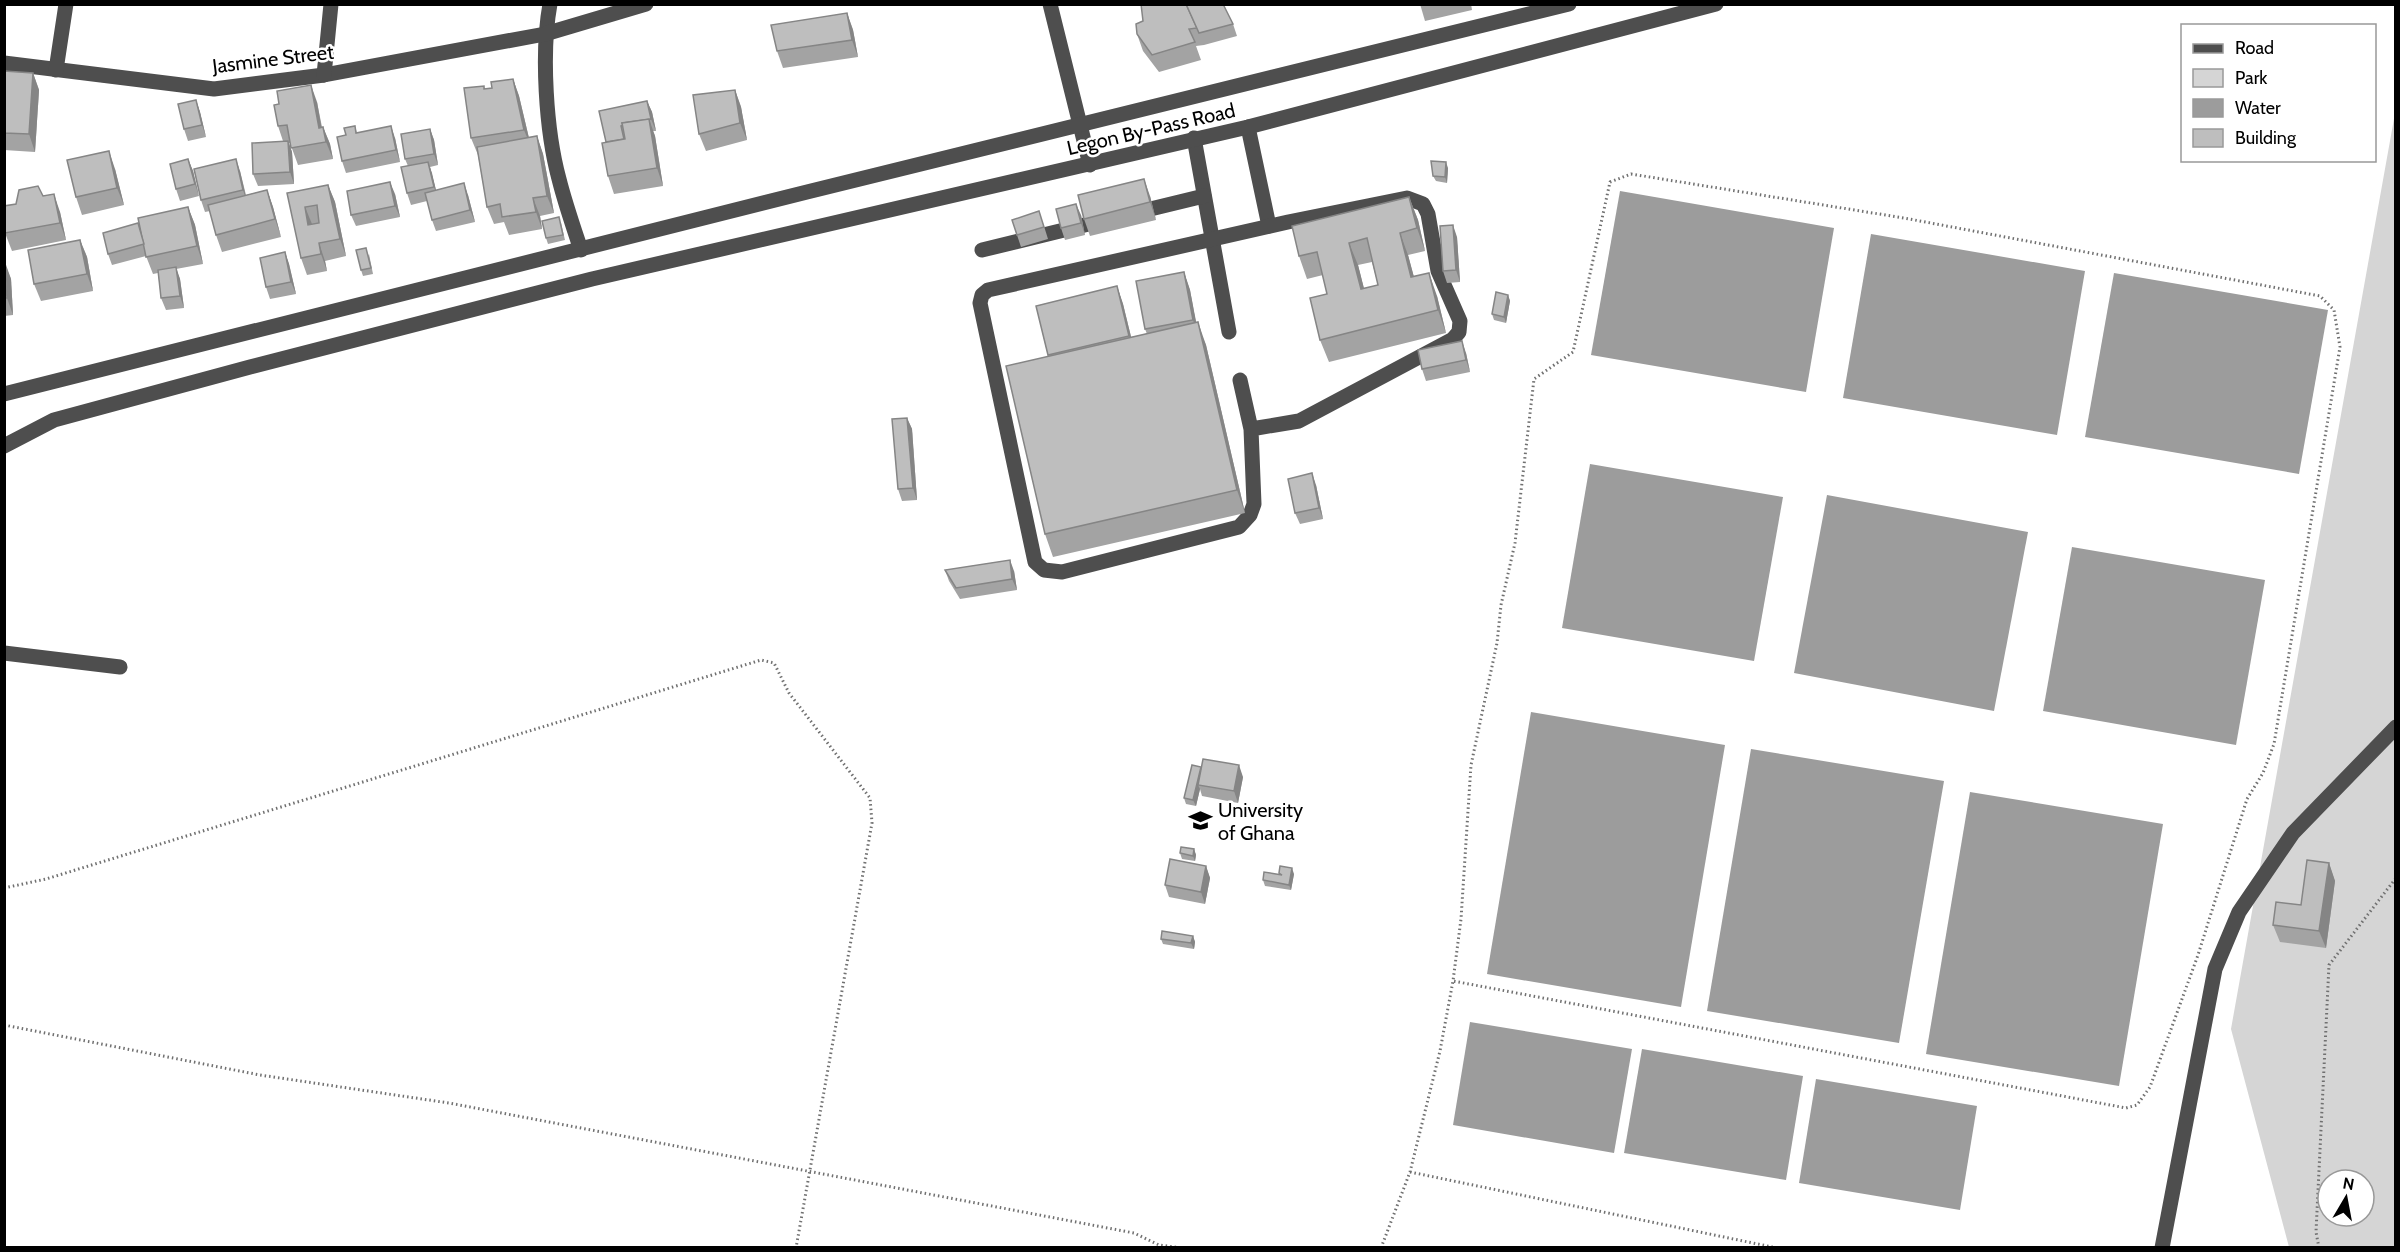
<svg xmlns="http://www.w3.org/2000/svg" width="2400" height="1252" viewBox="0 0 2400 1252" font-family="Cabin,sans-serif">
<style>
.green{fill:#d5d5d5;fill-rule:evenodd}
.water{fill:#9c9c9c}
.lines{fill:none;stroke-linecap:round;stroke-linejoin:round}
.path{stroke:#707070;stroke-width:3;stroke-dasharray:1.5 3;stroke-linecap:butt}
.minor{stroke:#4e4e4e;stroke-width:15}
.wall{fill:#a3a3a3;fill-rule:evenodd}
.shaded-wall{fill:#858585}
.building{fill:#bebebe;stroke:#858585;stroke-width:1.5;fill-rule:evenodd}
.labels{text-anchor:middle;stroke-width:5;stroke-linejoin:round;paint-order:stroke}
.street-label{font-size:20px;fill:#000;stroke:#fff}
.poi-label{font-size:20px;fill:#000;stroke:#fff;text-anchor:start}
</style>
<rect width="100%" height="100%" fill="#fff"/>
<!-- green -->
<path class="green" d="M2395 113V1247H2289L2231 1029ZM2328 1180H2364V1216H2328Z"/>
<!-- water -->
<g class="water">
<path d="M1620 191 1834 228 1806 392 1591 355Z"/>
<path d="M1871 234 2085 271 2057 435 1843 398Z"/>
<path d="M2114 273 2328 310 2299 474 2085 437Z"/>
<path d="M1590 464 1783 497 1754 661 1562 628Z"/>
<path d="M1827 495 2028 532 1994 711 1794 673Z"/>
<path d="M2072 547 2265 580 2236 745 2043 711Z"/>
<path d="M1531 712 1725 745 1681 1007 1487 974Z"/>
<path d="M1751 749 1944 781 1899 1043 1707 1011Z"/>
<path d="M1970 792 2163 824 2119 1086 1926 1054Z"/>
<path d="M1470 1022 1632 1049 1614 1153 1453 1125Z"/>
<path d="M1642 1049 1803 1076 1786 1180 1624 1153Z"/>
<path d="M1816 1079 1977 1106 1960 1210 1799 1183Z"/>
</g>
<g class="lines">
<!-- path -->
<g class="path">
<path d="M4 888 46 879 761 660 774 663 789 693 870 798 872 823 796 1248"/>
<path d="M4 1025 260 1075 449 1103 1134 1233 1159 1245 1183 1248"/>
<path d="M1410 1172 1777 1248"/>
<path d="M1381 1248 1410 1172 1440 1051 1453 981 1461 919 1471 765 1497 643 1501 605 1515 543 1534 379 1573 352 1610 182 1631 174 1904 218 2320 296 2334 310 2340 347 2274 744 2263 773 2247 799 2198 955 2150 1087 2137 1105 2126 1108 1453 981"/>
<path d="M2319 1248 2316 1232 2329 965 2396 878"/>
</g>
<!-- minor -->
<g class="minor">
<path d="M550 4C541 53 546 131 559 179 565 203 573 226 581 250"/>
<path d="M1050 4 1090 165"/>
<path d="M4 63 214 89 324 75 545 34 646 4"/>
<path d="M56 70 66 4"/>
<path d="M324 75 331 4"/>
<path d="M1248 127 1269 226"/>
<path d="M1194 138 1229 332"/>
<path d="M1134 213 1204 196"/>
<path d="M982 250 1105 220"/>
<path d="M1240 380 1251 429 1254 504 1250 515 1239 527 1062 572 1044 570 1035 562 980 303 982 295 988 290 1288 222 1407 198 1423 204 1428 214 1438 271 1460 321 1459 332 1453 339 1299 421 1251 429"/>
<path d="M4 394 807 192 1569 4"/>
<path d="M4 446 54 420 250 367 592 279 1248 127 1716 4"/>
<path d="M4 653 120 667"/>
<path d="M2162 1248 2215 969 2239 912 2293 833 2396 727"/>
</g>
</g>
<!-- wall -->
<g class="wall">
<path d="M1420 4H1471L1472 10 1425 21Z"/>
<path d="M847 13 853 30 858 57 783 68 777 51Z"/>
<path d="M1233 24 1237 36 1204 45 1196 46 1201 60 1159 72 1143 51 1137 34Z"/>
<path d="M4 71 33 73 39 90 35 152 4 150Z"/>
<path d="M513 79 519 96 529 138 537 136 543 154 554 213 540 216 542 229 509 235 504 222 494 224 487 207 478 155 471 138 484 86 485 89 492 88Z"/>
<path d="M735 90 741 107 747 140 706 151 699 134Z"/>
<path d="M196 100 200 112 206 137 188 141 184 129Z"/>
<path d="M647 101 652 112 656 131H653L655 136 663 186 614 194 608 176 606 142 599 111Z"/>
<path d="M317 102 322 127H323L330 144 333 159 298 165 290 143H289L292 152 294 184 258 186 253 174 283 141 278 126Z"/>
<path d="M355 126 357 133 395 138 400 162 346 173 342 161 346 135Z"/>
<path d="M430 129 434 140 438 165 430 167 436 190 468 195 475 222 436 231 432 220 427 201 411 205 407 193 408 166 405 159Z"/>
<path d="M188 159 193 171 199 196 180 201 176 189Z"/>
<path d="M1448 168 1447 183 1436 181 1433 176Z"/>
<path d="M115 169 124 205 82 215 76 197Z"/>
<path d="M240 171 246 195 267 190 273 207 281 237 222 252 216 235 210 211 205 212 201 200Z"/>
<path d="M328 185 335 202 346 256 325 261 327 271 307 275 301 258 287 193Z"/>
<path d="M395 194 400 217 356 226 351 215Z"/>
<path d="M43 196 60 212 66 240 12 251 5 233 16 204Z"/>
<path d="M1150 196 1156 220 1090 236 1084 219Z"/>
<path d="M1409 197 1418 220 1425 251 1408 255 1414 277 1437 296 1446 333 1329 362 1320 340 1327 294 1323 275 1307 279 1299 256ZM1372 262 1378 285 1364 289 1358 265Z"/>
<path d="M188 207 195 225 203 264 176 269 180 279 184 308 166 310 161 298 158 273 153 274 146 256 112 265 108 254 138 223Z"/>
<path d="M1081 215 1085 235 1065 240 1061 228Z"/>
<path d="M1012 220 1043 223 1048 239 1021 247Z"/>
<path d="M561 223 565 240 548 244 546 238Z"/>
<path d="M1457 237 1460 282 1447 283 1443 271Z"/>
<path d="M80 240 87 257 93 291 41 301 34 284Z"/>
<path d="M285 252 289 264 296 294 270 299 266 287Z"/>
<path d="M369 254 373 274 363 276 361 270Z"/>
<path d="M4 262 11 279 13 315 4 316Z"/>
<path d="M1184 272 1190 290 1196 323 1206 345 1245 513 1053 557 1045 534 1048 356 1036 306 1117 286 1123 304 1131 337 1147 334 1145 329Z"/>
<path d="M1508 295 1510 301 1506 323 1494 320 1492 314Z"/>
<path d="M1466 353 1470 372 1426 381 1422 369Z"/>
<path d="M907 418 912 429 917 500 902 501 898 489Z"/>
<path d="M1316 485 1323 519 1300 524 1295 513Z"/>
<path d="M945 570 1014 571 1017 590 960 599 949 581Z"/>
<path d="M1201 767 1243 777 1238 803 1202 796 1200 789 1196 806 1186 804 1184 798Z"/>
<path d="M1194 849 1196 855 1195 861 1182 859 1180 853Z"/>
<path d="M2329 863 2335 881 2326 948 2280 942 2273 925 2301 905Z"/>
<path d="M1206 866 1210 878 1205 904 1169 897 1165 885Z"/>
<path d="M1279 873 1294 874 1291 890 1265 886 1263 880 1280 875Z"/>
<path d="M1193 936 1195 942 1194 949 1163 944 1161 939Z"/>
</g>
<!-- shaded-wall -->
<g class="shaded-wall">
<path d="M847 13 853 30 858 57 852 40Z"/>
<path d="M33 73 39 90 35 152 29 134Z"/>
<path d="M513 79 519 96 531 147 524 130Z"/>
<path d="M311 85 317 102 324 142 319 128Z"/>
<path d="M735 90 741 107 747 140 740 123Z"/>
<path d="M196 100 200 112 206 137 202 125Z"/>
<path d="M647 101 652 112 656 131 651 119Z"/>
<path d="M649 119 655 136 663 186 657 168Z"/>
<path d="M391 126 395 138 400 162 396 150Z"/>
<path d="M323 127 330 144 333 159 326 142Z"/>
<path d="M430 129 434 140 438 165 434 154Z"/>
<path d="M537 136 543 154 554 213 547 196Z"/>
<path d="M288 141 292 152 294 184 290 172Z"/>
<path d="M109 151 115 169 124 205 117 188Z"/>
<path d="M188 159 193 171 199 196 195 184Z"/>
<path d="M236 159 240 171 247 202 243 190Z"/>
<path d="M428 162 432 173 438 199 434 187Z"/>
<path d="M1446 162 1448 168 1447 183 1445 177Z"/>
<path d="M1144 179 1150 196 1156 220 1150 202Z"/>
<path d="M390 182 395 194 400 217 395 206Z"/>
<path d="M464 183 468 195 475 222 470 210Z"/>
<path d="M328 185 335 202 346 256 340 239Z"/>
<path d="M267 190 273 207 281 237 275 219Z"/>
<path d="M54 194 60 212 66 240 60 223Z"/>
<path d="M1409 197 1418 220 1425 251 1417 228Z"/>
<path d="M533 198 540 216 542 229 536 212Z"/>
<path d="M1076 204 1081 215 1085 235 1081 223Z"/>
<path d="M188 207 195 225 203 264 197 246Z"/>
<path d="M305 207 312 224 308 225Z"/>
<path d="M1453 225 1457 237 1460 282 1456 270Z"/>
<path d="M1400 233 1408 255 1420 300 1411 277Z"/>
<path d="M80 240 87 257 93 291 87 274Z"/>
<path d="M319 243 325 261 327 271 321 254Z"/>
<path d="M1349 243 1358 265 1370 312 1361 289Z"/>
<path d="M285 252 289 264 296 294 291 282Z"/>
<path d="M5 262 11 279 13 315 7 298Z"/>
<path d="M176 267 180 279 184 308 180 296Z"/>
<path d="M1184 272 1190 290 1199 337 1193 320Z"/>
<path d="M1429 273 1437 296 1446 333 1438 310Z"/>
<path d="M1117 286 1123 304 1135 353 1129 336Z"/>
<path d="M1508 295 1510 301 1506 323 1504 317Z"/>
<path d="M1198 322 1206 345 1245 513 1237 490Z"/>
<path d="M1462 341 1466 353 1470 372 1466 360Z"/>
<path d="M907 418 912 429 917 500 913 488Z"/>
<path d="M1312 473 1316 485 1323 519 1319 508Z"/>
<path d="M1010 560 1014 571 1017 590 1012 579Z"/>
<path d="M1239 765 1243 777 1238 803 1234 791Z"/>
<path d="M1201 767 1198 785 1200 789 1196 806 1193 800Z"/>
<path d="M1194 849 1196 855 1195 861 1193 856Z"/>
<path d="M2329 863 2335 881 2326 948 2319 931Z"/>
<path d="M1206 866 1210 878 1205 904 1201 892Z"/>
<path d="M1292 868 1294 874 1291 890 1289 885Z"/>
<path d="M1193 936 1195 942 1194 949 1191 943Z"/>
</g>
<!-- building -->
<g class="building">
<path d="M1141 4H1186L1197 28 1189 29 1195 42 1152 55 1137 34 1136 24 1143 21Z"/>
<path d="M1223 4 1233 24 1199 33 1186 4Z"/>
<path d="M847 13 852 40 777 51 771 25Z"/>
<path d="M4 71 33 73 29 134 4 133Z"/>
<path d="M513 79 524 130 471 138 464 88 484 86V89L492 88 491 82Z"/>
<path d="M311 85 319 128 323 127 326 142 291 148 287 125 278 126 274 105 279 104 277 91Z"/>
<path d="M735 90 740 123 699 134 693 95Z"/>
<path d="M196 100 202 125 184 129 178 104Z"/>
<path d="M647 101 651 119 622 123 623 125 621 126 624 139 606 142 599 111Z"/>
<path d="M649 119 657 168 608 176 602 143 625 139 622 123Z"/>
<path d="M355 126 356 133 391 126 396 150 342 161 337 137 346 135 344 128Z"/>
<path d="M430 129 434 154 405 159 401 134Z"/>
<path d="M537 136 547 196 533 198 536 212 502 217 500 204 487 207 477 147Z"/>
<path d="M288 141 290 172 253 174 252 143Z"/>
<path d="M109 151 117 188 76 197 67 160Z"/>
<path d="M188 159 195 184 176 189 170 164Z"/>
<path d="M236 159 243 190 201 200 194 169Z"/>
<path d="M1431 161 1446 162 1445 177 1433 176Z"/>
<path d="M428 162 434 187 407 193 401 167Z"/>
<path d="M1144 179 1150 202 1084 219 1078 195Z"/>
<path d="M390 182 395 206 351 215 347 191Z"/>
<path d="M464 183 470 210 432 220 425 193Z"/>
<path d="M328 185 340 239 319 243 321 254 301 258 287 193ZM317 205 319 223 308 225 305 207Z"/>
<path d="M38 186 43 196 54 194 60 223 5 233 4 229V206L16 204 19 190Z"/>
<path d="M267 190 275 219 216 235 208 205Z"/>
<path d="M1409 197 1417 228 1400 233 1411 277 1429 273 1438 310 1320 340 1310 298 1327 294 1317 252 1299 256 1292 226ZM1367 238 1378 285 1361 289 1349 243Z"/>
<path d="M1076 204 1081 223 1061 228 1056 209Z"/>
<path d="M188 207 197 246 146 257 138 218Z"/>
<path d="M1039 211 1044 227 1017 235 1012 220Z"/>
<path d="M559 217 563 235 546 238 542 221Z"/>
<path d="M138 223 144 244 108 254 103 233Z"/>
<path d="M1453 225 1456 270 1443 271 1440 226Z"/>
<path d="M80 240 87 274 34 284 28 250Z"/>
<path d="M366 248 371 268 361 270 356 250Z"/>
<path d="M285 252 291 282 266 287 260 258Z"/>
<path d="M4 262 7 298H4Z"/>
<path d="M176 267 180 296 161 298 158 270Z"/>
<path d="M1184 272 1193 320 1145 329 1136 281Z"/>
<path d="M1117 286 1129 336 1048 355 1036 306Z"/>
<path d="M1496 292 1508 295 1504 317 1492 314Z"/>
<path d="M1198 322 1237 490 1045 534 1006 366Z"/>
<path d="M1462 341 1466 360 1422 369 1418 350Z"/>
<path d="M907 418 913 488 898 489 892 419Z"/>
<path d="M1312 473 1319 508 1295 513 1288 479Z"/>
<path d="M1010 560 1012 579 956 588 945 570Z"/>
<path d="M1203 759 1239 765 1234 791 1198 785Z"/>
<path d="M1192 765 1201 767 1193 800 1184 798Z"/>
<path d="M1181 847 1194 849 1193 856 1180 853Z"/>
<path d="M1170 859 1206 866 1201 892 1165 885Z"/>
<path d="M2307 860 2329 863 2319 931 2273 925 2276 902 2301 905Z"/>
<path d="M1280 866 1292 868 1289 885 1263 880 1264 872 1282 875 1279 873Z"/>
<path d="M1162 931 1193 936 1191 943 1161 939Z"/>
</g>
<!-- icons -->
<defs>
<symbol id="university-bare" viewBox="-9 -9 18 18"><path d="M0-5L7-2L0 1L-7-2ZM-4 1L0 2.5L4 1V4Q0 6-4 4Z" fill="#000" stroke="#fff" stroke-width="2.5" paint-order="stroke"/></symbol>
</defs>
<g fill-rule="evenodd">
<use href="#university-bare" x="1184" y="804" width="33" height="33"/>
</g>
<g class="labels">
<!-- street labels -->
<g class="street-label">
<text transform="translate(273 59) rotate(-7)" y="7">Jasmine Street</text>
<text transform="translate(1151 129) rotate(-13)" y="7">Legon By-Pass Road</text>
</g>
<!-- poi labels -->
<g class="poi-label">
<text x="1218" y="817">University<tspan x="1218" dy="23">of Ghana</tspan></text>
</g>
</g>
<!-- border -->
<rect width="2400" height="1252" fill="none" stroke="#000000" stroke-width="12"/>
<!-- legend -->
<rect x="2181" y="24" width="195" height="138" fill="#ffffff" stroke="#999999" stroke-width="1.5"/>
<rect x="2193" y="44" width="30" height="9" fill="#4e4e4e" stroke="#999999" stroke-width="1.5"/>
<text x="2235" y="54" font-size="18" fill="#000000">Road</text>
<rect x="2193" y="69" width="30" height="18" fill="#d5d5d5" stroke="#999999" stroke-width="1.5"/>
<text x="2235" y="84" font-size="18" fill="#000000">Park</text>
<rect x="2193" y="99" width="30" height="18" fill="#9c9c9c" stroke="#999999" stroke-width="1.5"/>
<text x="2235" y="114" font-size="18" fill="#000000">Water</text>
<rect x="2193" y="129" width="30" height="18" fill="#bebebe" stroke="#999999" stroke-width="1.5"/>
<text x="2235" y="144" font-size="18" fill="#000000">Building</text>
<!-- north arrow -->
<g transform="translate(2346 1198) rotate(10)"><circle r="28" fill="#ffffff" stroke="#999999" stroke-width="1.5"/>
<path d="M0-4.5L10 22L0 15L-10 22Z" fill="#000000"/>
<text y="-9" font-size="16" font-weight="bold" text-anchor="middle" fill="#000000">N</text>
</g>
</svg>
